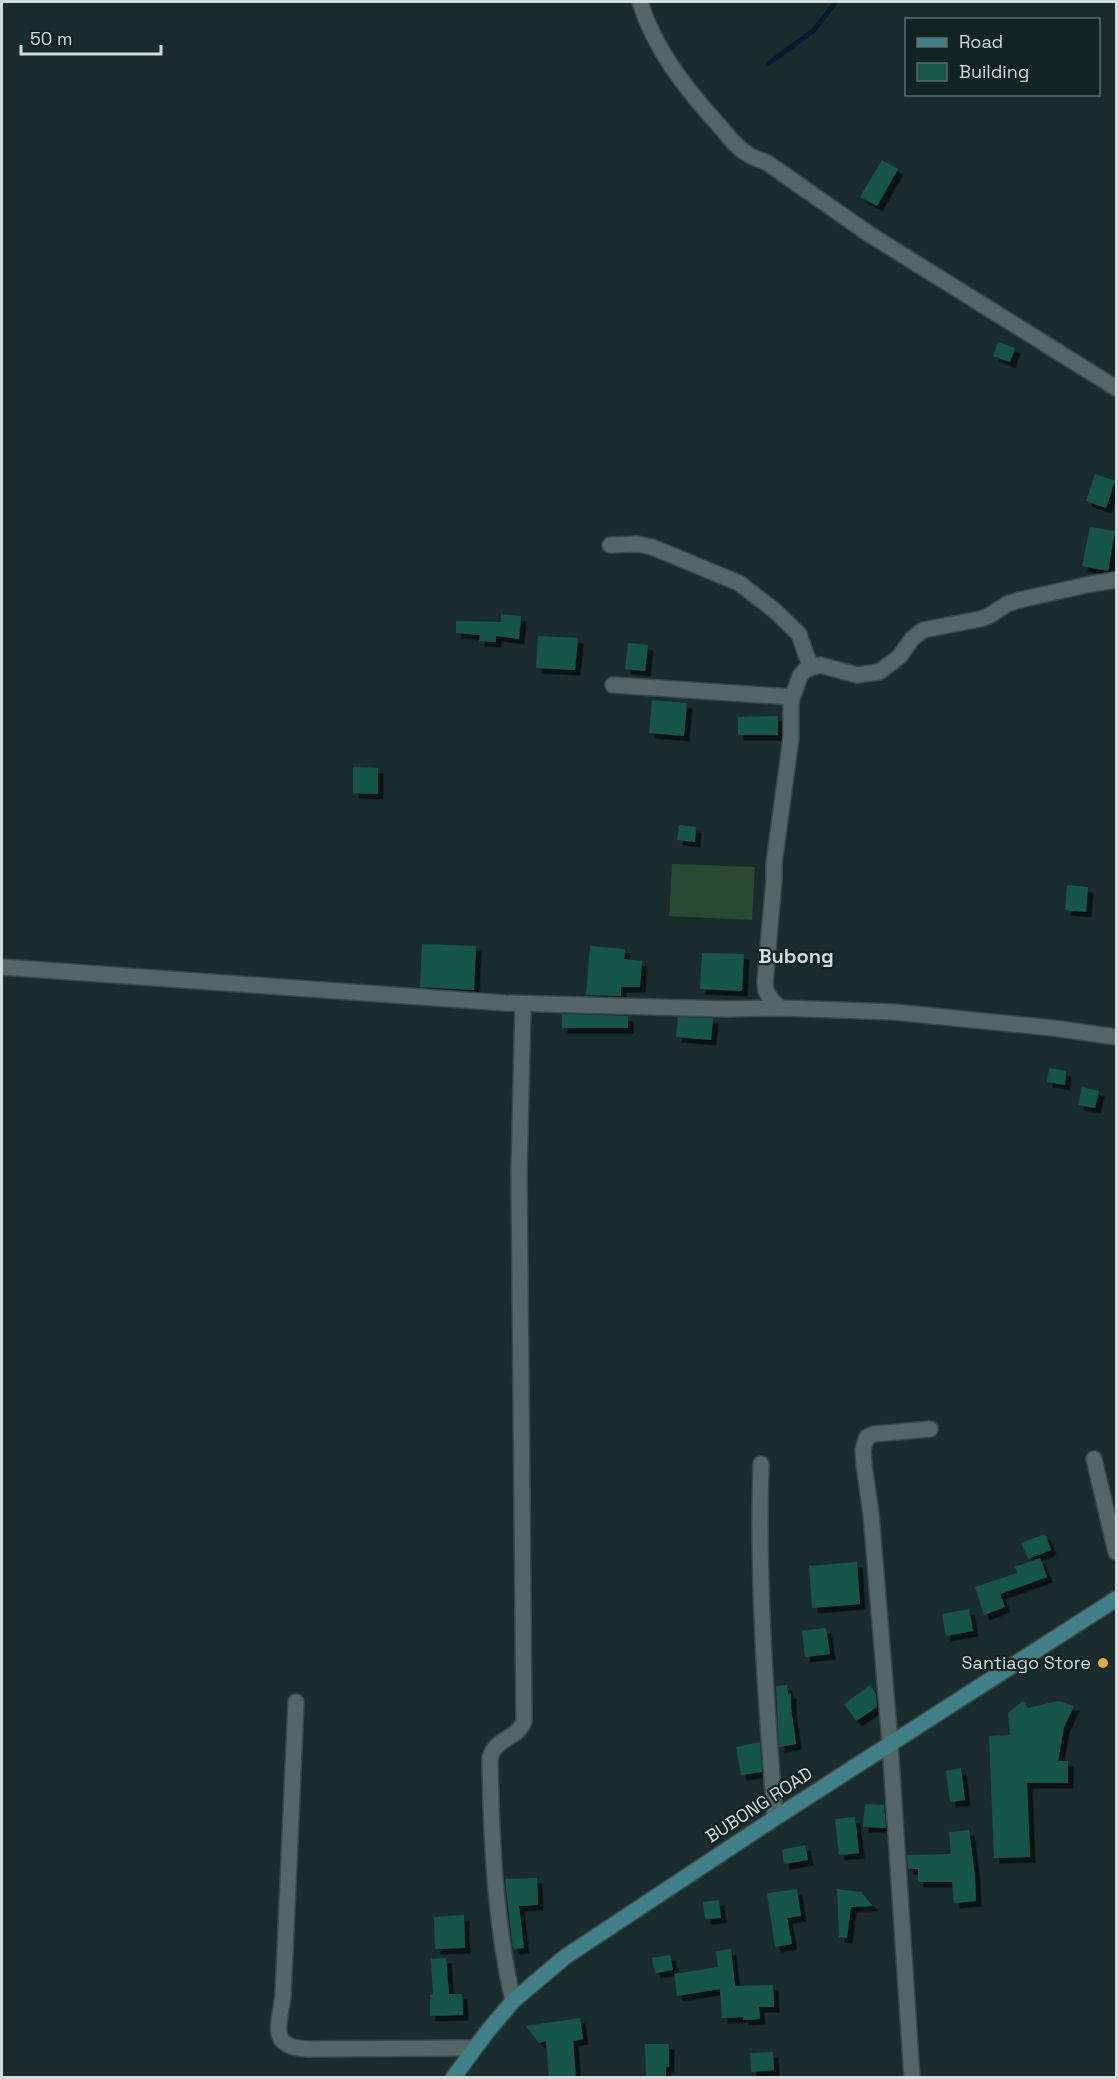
<svg xmlns="http://www.w3.org/2000/svg" width="1118" height="2079" viewBox="0 0 1118 2079" font-family="'Space Grotesk',sans-serif">
<style>
.green{fill:#2a4932}
.lines{fill:none;stroke-linecap:round;stroke-linejoin:round}
.stream{stroke:#001c2e;stroke-width:5}
.building{fill:#185646;filter:url(#shadow)}
.minor-casing{stroke:#3a4848;stroke-width:18}
.secondary-casing{stroke:#3a4848;stroke-width:18}
.minor{stroke:#546766;stroke-width:15}
.secondary{stroke:#428089;stroke-width:15}
.poi-dot{fill:#e0b034;stroke:#122322;stroke-width:2}
.labels{text-anchor:middle;stroke-width:4.5;stroke-linejoin:round;paint-order:stroke}
.poi-label{font-size:18px;fill:#d0dbda;stroke:#122322;text-anchor:end}
.street-label{font-size:18px;fill:#d0dbda;stroke:#122322}
.neighbourhood-label{font-size:20px;font-weight:bold;fill:#d0dbda;stroke:#122322}
</style>
<defs>
<filter id="shadow"><feDropShadow dx="5.5" dy="5.5" stdDeviation="0" flood-color="#0009"/></filter>
</defs>
<rect width="100%" height="100%" fill="#1b2c2c"/>
<!-- green -->
<path class="green" d="M672 864 755 867 752 920 669 916Z"/>
<g class="lines">
<!-- stream -->
<path class="stream" d="M769 63 813 31 836 2"/>
</g>
<!-- building -->
<g class="building">
<path d="M882 160 898 169 877 206 860 197Z"/>
<path d="M998 342 1015 348 1010 362 993 356Z"/>
<path d="M1095 474 1115 481 1106 508 1086 501Z"/>
<path d="M1090 527 1115 531 1108 571 1082 566Z"/>
<path d="M501 614 521 616 519 639 496 636V642L479 641 480 635 456 633V621L501 622Z"/>
<path d="M538 636 578 638 575 670 536 668Z"/>
<path d="M628 643 648 645 645 671 625 669Z"/>
<path d="M652 700 687 703 684 736 649 733Z"/>
<path d="M778 716V735H738V717Z"/>
<path d="M353 767 378 768V794L353 793Z"/>
<path d="M679 825 696 827 695 842 677 840Z"/>
<path d="M1067 885 1088 887 1086 912 1065 910Z"/>
<path d="M422 944 476 946 474 990 420 987Z"/>
<path d="M590 946 625 949 624 959 642 961 640 987H621V996L586 995Z"/>
<path d="M702 953 744 954 742 991 700 989Z"/>
<path d="M562 1014 628 1016V1028H562Z"/>
<path d="M678 1017 713 1018 711 1040 676 1037Z"/>
<path d="M1049 1068 1066 1071 1065 1085 1047 1082Z"/>
<path d="M1082 1087 1099 1091 1095 1108 1078 1105Z"/>
<path d="M1045 1534 1051 1550 1028 1559 1021 1543Z"/>
<path d="M1040 1558 1047 1577 1000 1594 1005 1607 984 1615 975 1587 1017 1573 1015 1567Z"/>
<path d="M857 1562 860 1604 812 1608 809 1566Z"/>
<path d="M969 1609 973 1631 946 1636 942 1614Z"/>
<path d="M826 1628 830 1654 805 1657 802 1631Z"/>
<path d="M787 1685 788 1694 791 1693V1708L796 1744 779 1747 776 1686Z"/>
<path d="M870 1685 876 1694 877 1707 856 1721 844 1704Z"/>
<path d="M1023 1701 1028 1708 1058 1701 1074 1706 1064 1727 1058 1761H1068V1783H1027L1030 1857 994 1858 989 1736 1010 1735 1008 1713Z"/>
<path d="M760 1742 762 1772 741 1775 736 1747Z"/>
<path d="M961 1768 965 1800 950 1802 946 1771Z"/>
<path d="M865 1804 884 1805 886 1828 863 1827Z"/>
<path d="M855 1817 859 1853 839 1855 835 1819Z"/>
<path d="M969 1830 975 1876 976 1901 954 1903 952 1882H918V1869H908L907 1855 951 1854 949 1832Z"/>
<path d="M805 1845 808 1860 784 1864 782 1850Z"/>
<path d="M537 1878 538 1905 519 1906 524 1948 513 1949 505 1879Z"/>
<path d="M797 1889 801 1916 787 1918 792 1944 775 1947 767 1893Z"/>
<path d="M837 1889 861 1892 873 1906 851 1907 847 1938 839 1937Z"/>
<path d="M719 1900 721 1918 705 1919 703 1902Z"/>
<path d="M464 1915 465 1948 435 1949 434 1917Z"/>
<path d="M731 1949 735 1986 773 1985 774 2007H759L760 2019 743 2020V2017L722 2018 720 1989 677 1996 674 1974 718 1967 716 1951Z"/>
<path d="M670 1955 673 1970 655 1973 652 1958Z"/>
<path d="M446 1958 449 1994H462L463 2015 430 2016V1995L433 1994 431 1959Z"/>
<path d="M580 2018 583 2039 573 2041 576 2078H549L546 2041 539 2043 526 2026Z"/>
<path d="M645 2044H669V2067H666V2078H646Z"/>
<path d="M773 2052 774 2070 751 2072 750 2053Z"/>
</g>
<g class="lines">
<defs>
<g id="minor">
<path d="M640 2C654 48 684 86 716 122 727 134 735 147 749 155 754 158 760 160 766 162L869 234 1116 388"/>
<path d="M610 545 637 544 652 547 739 583 774 610 799 634 806 655 812 666"/>
<path d="M613 685 792 697"/>
<path d="M2 967 505 1003 727 1009 780 1008 894 1012 1053 1028 1116 1037"/>
<path d="M780 1008 771 999 766 991 765 982 774 880V863L791 738V701L800 676 805 670 820 665 857 675 879 672 899 657 912 639 923 630 980 619 989 616 1007 604 1019 600 1091 584 1116 580"/>
<path d="M1094 1459 1116 1552"/>
<path d="M761 1464C757 1582 766 1700 775 1818"/>
<path d="M296 1702 283 1996C279 2026 268 2047 307 2049L474 2048"/>
<path d="M513 2001C495 1922 491 1839 490 1758 495 1738 518 1739 524 1721L519 1172 523 1004"/>
<path d="M912 2078 890 1743 871 1514 864 1465 863 1449 867 1437 874 1434 930 1429"/>
</g>
<path id="secondary" d="M453 2078 487 2032 513 2001 565 1957 775 1818 1116 1599"/>
</defs>
<!-- minor casing -->
<use href="#minor" class="minor-casing"/>
<!-- secondary casing -->
<use href="#secondary" class="secondary-casing"/>
<!-- minor -->
<use href="#minor" class="minor"/>
<!-- secondary -->
<use href="#secondary" class="secondary"/>
</g>
<!-- markers -->
<circle class="poi-dot" cx="1103" cy="1663" r="6"/>
<g class="labels">
<!-- poi labels -->
<g class="poi-label">
<text x="1091" y="1669">Santiago Store</text>
</g>
<!-- street labels -->
<g class="street-label">
<text transform="translate(759 1805) rotate(-33)" y="6">BUBONG ROAD</text>
</g>
<!-- neighbourhood labels -->
<g class="neighbourhood-label">
<text x="796" y="963">Bubong</text>
</g>
</g>
<!-- border -->
<rect width="1118" height="2079" fill="none" stroke="#d0dbda" stroke-width="6"/>
<!-- legend -->
<rect x="905" y="18" width="195" height="78" fill="#122322" stroke="#5e6d6c" stroke-width="1.5"/>
<rect x="917" y="38" width="30" height="9" fill="#428089" stroke="#5e6d6c" stroke-width="1.5"/>
<text x="959" y="48" font-size="18" fill="#d0dbda">Road</text>
<rect x="917" y="63" width="30" height="18" fill="#185646" stroke="#5e6d6c" stroke-width="1.5"/>
<text x="959" y="78" font-size="18" fill="#d0dbda">Building</text>
<!-- scale -->
<path d="M21 45v9h140v-9" fill="none" stroke="#d0dbda" stroke-width="3"/>
<text x="30" y="45" font-size="18" fill="#d0dbda" stroke="#122322" stroke-width="4.5" paint-order="stroke">50 m</text>
</svg>
